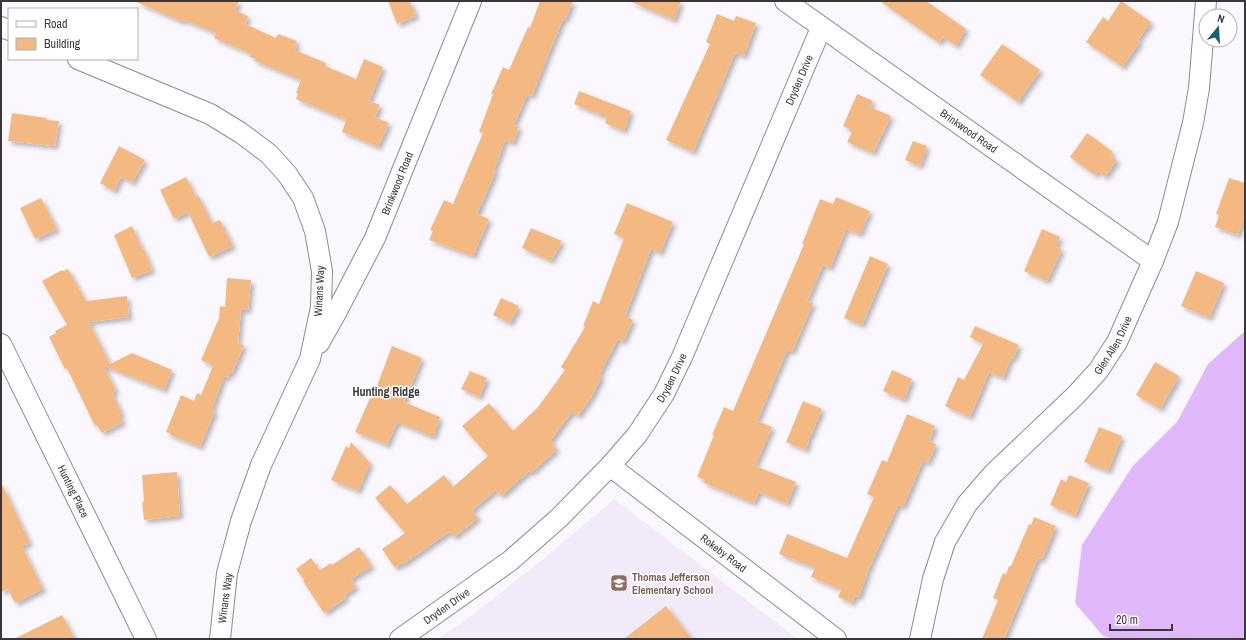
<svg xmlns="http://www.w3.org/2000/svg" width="1246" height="640" viewBox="0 0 1246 640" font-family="'Archivo Narrow',sans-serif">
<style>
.built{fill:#f3eaf9}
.forest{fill:#e1b8f9}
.building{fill:#f4b983;filter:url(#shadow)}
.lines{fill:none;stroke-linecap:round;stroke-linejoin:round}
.street-casing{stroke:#8f8a92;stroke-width:22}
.street{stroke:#fff;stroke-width:20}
.labels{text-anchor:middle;stroke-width:3;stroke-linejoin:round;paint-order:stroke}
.street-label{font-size:11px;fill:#3a373b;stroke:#fff}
.education-label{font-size:11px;font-weight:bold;fill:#785e54;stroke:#fff;text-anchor:start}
.neighbourhood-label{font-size:12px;font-weight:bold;fill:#3a373b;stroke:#fff}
</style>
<defs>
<filter id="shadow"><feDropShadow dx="3.5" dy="3.5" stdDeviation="2" flood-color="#0004"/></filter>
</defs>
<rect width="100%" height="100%" fill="#fbf7fe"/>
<!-- built -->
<path class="built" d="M614 499 798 639H438L479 610 547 556Z"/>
<!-- forest -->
<path class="forest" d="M1245 331V639H1115L1103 636 1075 603 1082 545 1132 467 1177 422 1208 364Z"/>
<!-- building -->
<g class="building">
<path d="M134 1H239L235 10 248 16 245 24 276 38 278 34 297 41 295 45 297 46 295 50 326 63 325 66 356 79 364 59 383 67 369 101 380 105 375 117 389 123 378 147 342 132 346 120 296 99 298 94 296 93 301 80 255 61 256 59 250 57 251 54 214 38 216 33 184 20 183 21H180Z"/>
<path d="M388 1H410L416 16 397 24Z"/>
<path d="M540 1H573L565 20 563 19 545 62 532 96 527 94 514 125 519 127 513 143 505 140 494 170H496L477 214 489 219 473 256 429 240 433 231 430 230 444 200 453 204 483 133 479 132 493 94H491L503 67 509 70 528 27 530 28Z"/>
<path d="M629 1H681L674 20Z"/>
<path d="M880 1H926L966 29 956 46 943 37 939 43Z"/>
<path d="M1121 1 1151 22 1138 40 1140 42 1122 67 1086 42 1103 17 1108 21Z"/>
<path d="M717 14 734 21 736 16 756 23 744 56 735 53 693 152 666 140 710 44 706 42Z"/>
<path d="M1002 44 1040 70 1018 102 980 75Z"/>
<path d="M579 91 631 111 624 131 605 123 607 118 574 104Z"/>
<path d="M857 94 873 101 870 107 891 116 873 153 847 142 852 132 849 131 850 129 843 126Z"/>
<path d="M12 113 47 118 46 120 59 121 55 146 8 141Z"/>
<path d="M1087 133 1113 152 1110 155 1117 160 1105 177 1098 171 1095 175 1070 157Z"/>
<path d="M913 141 927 146 920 166 905 160Z"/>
<path d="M119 146 145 160 132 183 121 177 114 191 100 183Z"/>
<path d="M186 177 196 197 198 195 212 223 220 220 233 246 209 257 188 212 174 219 160 190Z"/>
<path d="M1229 178 1245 183V215L1238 235 1215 227 1219 215 1216 214Z"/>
<path d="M836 197 870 211 860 234 846 229 830 268 823 265 807 301 813 303 792 352 787 350 757 421 772 427 755 466 796 482 787 504 759 492 754 503 748 501 704 483 705 480 697 477 714 435H712L724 407 733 411 804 244H802L820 199 833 204Z"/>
<path d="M41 198 57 229 35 239 20 208Z"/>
<path d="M627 203 673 222 660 253 651 249 625 316 633 320 623 342 618 339 599 375 602 376 592 396 578 416 572 412 565 421 551 440 554 444 552 445 557 449 531 473 529 471 501 496 496 490 472 510 478 518 454 537 449 532 403 564 402 563 395 568 382 549 405 533 375 498 390 485 407 504 444 475 453 487 488 456 462 426 489 403 513 431 538 407 565 370 561 367 585 327 583 326 593 301 599 304 624 238 614 234Z"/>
<path d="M132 226 143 250 144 249 152 270 132 278 114 235Z"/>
<path d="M531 228 562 241 551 261 522 248Z"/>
<path d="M1042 229 1060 237 1056 247 1062 249 1047 281 1024 271Z"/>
<path d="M870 256 888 264 862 325 844 318Z"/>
<path d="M68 269 86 301 127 296 129 317 89 322 110 364 132 353 172 370 164 390 104 366 116 391 112 393 122 413 119 415 123 422 102 433 97 425 95 426 67 368 65 369 49 337 56 333 55 331 67 325 42 281 62 270 63 271Z"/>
<path d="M1196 271 1224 283 1209 318 1181 306Z"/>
<path d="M227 278 251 280 248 310H241L238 343 244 345 232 373 230 372 228 378 224 376 212 409 215 410 200 447 170 435 171 434 166 432 181 395 194 401 197 393 201 395 213 366 201 360 219 318 220 306 225 307Z"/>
<path d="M501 298 519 306 510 323 493 315Z"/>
<path d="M975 326 1019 345 1013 359 1011 358 1003 378 989 372 970 417 945 406 958 377 964 380 983 344 970 337Z"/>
<path d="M392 346 422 358 404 402 440 417 433 437 397 422 387 445 355 432 370 398 372 399Z"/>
<path d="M1155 362 1179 376 1160 409 1136 395Z"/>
<path d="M892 370 912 379 904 400 883 391Z"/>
<path d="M470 371 487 378 479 397 461 389Z"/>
<path d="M803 401 822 409 811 435H810L806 450 786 442Z"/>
<path d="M907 414 935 426 929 441 936 444 928 463 923 460 903 507 898 505 869 568 859 597 855 596 852 603 838 597 841 590 811 577 815 568 779 554 787 534 847 558 874 497 867 494 875 476 882 460 887 462Z"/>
<path d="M1099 427 1122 436 1108 471 1084 462Z"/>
<path d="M351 442 370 463 358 491 331 480 346 446 349 448Z"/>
<path d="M177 472 180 516 144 520 142 502H144L142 475Z"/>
<path d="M1069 475 1089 483 1075 516 1050 505 1061 479 1066 482Z"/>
<path d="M1 482 30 543 22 546 43 589 15 603 8 589 1 592Z"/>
<path d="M1034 517 1056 526 1042 559 1038 558 1004 639H982L998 600 993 598 1003 573 1006 574 1009 566H1011L1029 524 1031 525Z"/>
<path d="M359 547 372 566 351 579 356 587 344 595 346 598 324 613 303 581 304 580 296 569 311 558 320 570 331 563 332 565Z"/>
<path d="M666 606 692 639H624Z"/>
<path d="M62 615 75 639H14Z"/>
</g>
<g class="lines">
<defs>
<g id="street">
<path id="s1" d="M785 1 1153 261"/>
<path d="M1 27 9 30"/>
<path d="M78 59 210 114 241 133 269 154 287 174 303 198 315 231 322 271 321 307 310 359 261 465 241 521 227 573 220 639"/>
<path id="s2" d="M319 343 337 311 375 238 471 1"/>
<path id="s3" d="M1 344 146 639"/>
<path id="s4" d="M610 466 836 639"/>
<path id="s5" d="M400 639 510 561 559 518 610 466 637 435 664 394 682 357 821 28"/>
<path id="s6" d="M920 639 933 579 945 542 967 504 993 474 1076 395 1098 371 1117 342 1153 261 1168 222 1193 123 1199 88 1206 1"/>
</g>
</defs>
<!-- street casing -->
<use href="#street" class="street-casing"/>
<!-- street -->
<use href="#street" class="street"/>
</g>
<!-- icons -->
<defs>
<symbol id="school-square" viewBox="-11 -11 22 22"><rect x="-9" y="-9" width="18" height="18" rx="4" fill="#8d6e63" stroke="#fff"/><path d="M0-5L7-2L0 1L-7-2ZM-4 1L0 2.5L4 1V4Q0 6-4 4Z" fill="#fff"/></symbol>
</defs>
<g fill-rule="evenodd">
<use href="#school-square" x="609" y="573" width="20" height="20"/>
</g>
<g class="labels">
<!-- street labels -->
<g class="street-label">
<text dy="4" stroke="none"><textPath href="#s5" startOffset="705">Dryden Drive</textPath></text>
<text dy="4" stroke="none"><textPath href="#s1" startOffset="225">Brinkwood Road</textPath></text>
<text dy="4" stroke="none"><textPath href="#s2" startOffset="178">Brinkwood Road</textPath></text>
<text transform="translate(319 291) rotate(-87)" y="4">Winans Way</text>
<text dy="4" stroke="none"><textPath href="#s6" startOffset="361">Glen Allen Drive</textPath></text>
<text dy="4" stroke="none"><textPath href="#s5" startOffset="381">Dryden Drive</textPath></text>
<text dy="4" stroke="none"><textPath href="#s3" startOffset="164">Hunting Place</textPath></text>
<text dy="4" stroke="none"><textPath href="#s4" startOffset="143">Rokeby Road</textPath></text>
<text transform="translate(225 598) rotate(-82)" y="4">Winans Way</text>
<text dy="4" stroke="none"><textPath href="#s5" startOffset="57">Dryden Drive</textPath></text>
</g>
<!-- education labels -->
<g class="education-label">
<text x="632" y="581">Thomas Jefferson<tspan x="632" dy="13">Elementary School</tspan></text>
</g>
<!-- neighbourhood labels -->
<g class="neighbourhood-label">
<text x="386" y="396">Hunting Ridge</text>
</g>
</g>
<!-- border -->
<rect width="1246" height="640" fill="none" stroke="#3a373b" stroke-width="4"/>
<!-- legend -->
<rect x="8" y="8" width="130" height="52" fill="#ffffff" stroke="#b0afb1"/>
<rect x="16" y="21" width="20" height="6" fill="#ffffff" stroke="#b0afb1"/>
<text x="44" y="28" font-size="12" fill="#3a373b">Road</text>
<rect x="16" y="38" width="20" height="12" fill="#f4b983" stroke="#b0afb1"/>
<text x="44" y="48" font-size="12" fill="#3a373b">Building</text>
<!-- north arrow -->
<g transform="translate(1218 28) rotate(18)"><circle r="19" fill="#ffffff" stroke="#b0afb1"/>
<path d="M0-3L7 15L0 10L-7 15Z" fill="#16616e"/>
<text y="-6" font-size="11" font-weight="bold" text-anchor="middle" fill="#3a373b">N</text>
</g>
<!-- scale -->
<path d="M1110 624v6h62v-6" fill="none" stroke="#3a373b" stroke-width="2"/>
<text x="1116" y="624" font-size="12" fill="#3a373b" stroke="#ffffff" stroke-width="3" paint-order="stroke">20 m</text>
</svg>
